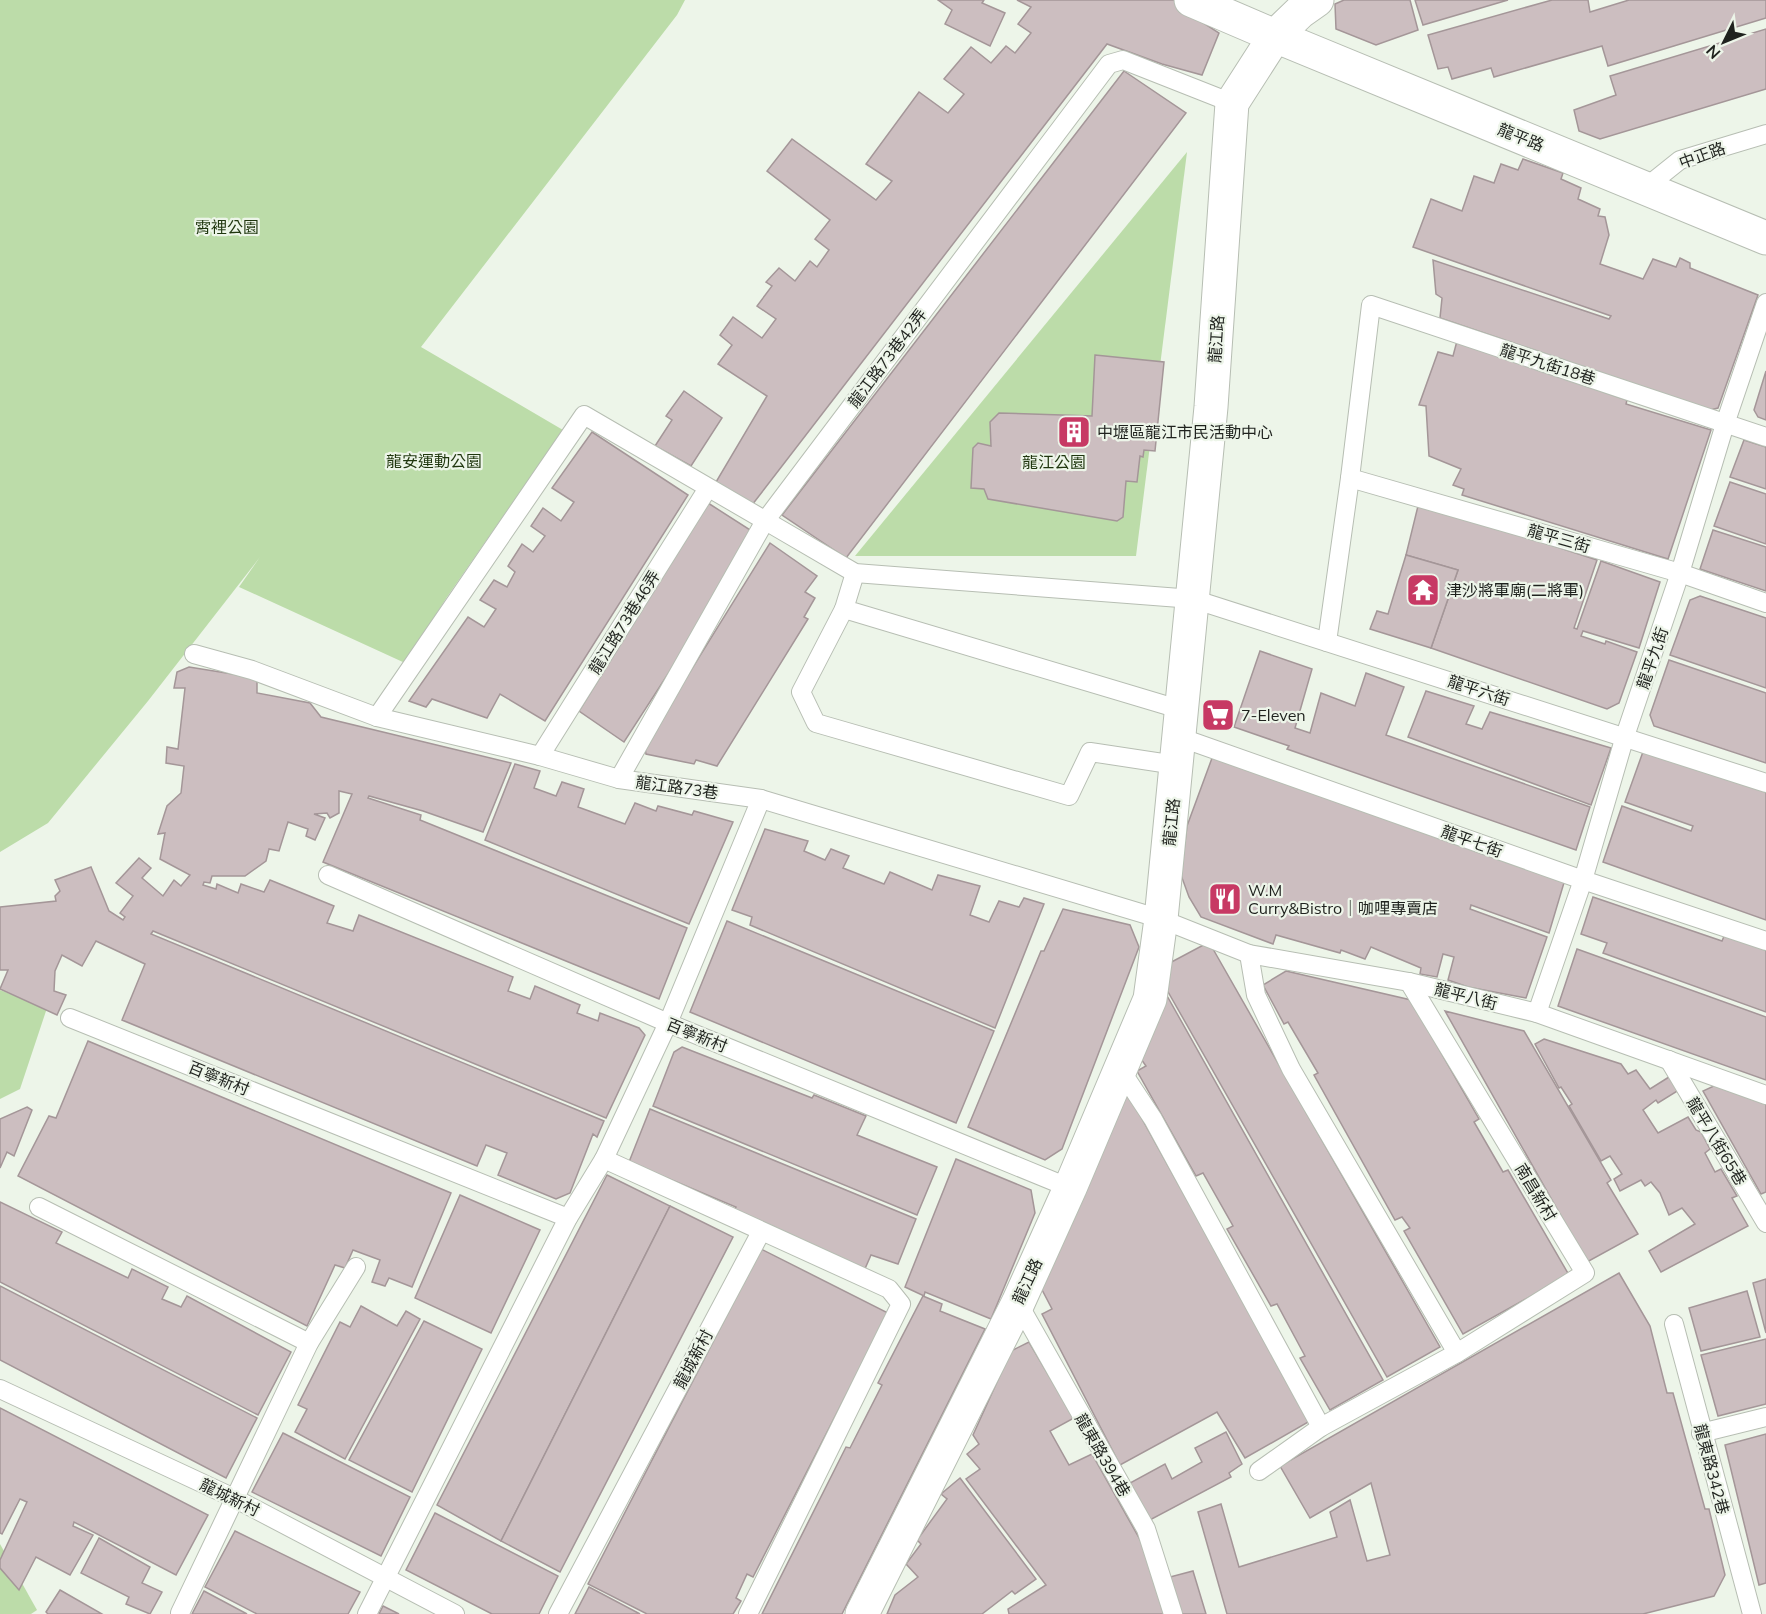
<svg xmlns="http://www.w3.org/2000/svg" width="1766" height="1614" viewBox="0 0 1766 1614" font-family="Mulish,'Noto Sans TC',sans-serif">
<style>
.green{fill:#bcdca9}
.building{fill:#ccbec0;stroke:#a49698;stroke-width:1.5}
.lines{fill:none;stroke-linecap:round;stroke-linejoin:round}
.lane-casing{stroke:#b7beb3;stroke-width:20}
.street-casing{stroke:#b7beb3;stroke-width:35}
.lane{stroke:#fff;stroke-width:18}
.street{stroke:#fff;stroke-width:33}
.labels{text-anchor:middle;stroke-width:4.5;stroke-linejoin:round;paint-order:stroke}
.street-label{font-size:16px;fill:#1f221e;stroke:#edf5e9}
.park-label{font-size:16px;fill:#1f360e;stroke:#edf5e9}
.poi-label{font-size:16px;fill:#1f221e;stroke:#edf5e9;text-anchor:start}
</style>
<rect width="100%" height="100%" fill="#edf5e9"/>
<!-- green -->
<g class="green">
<path d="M0 0H685L677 15 421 347 563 430 447 597 405 663 239 587 260 557 148 701 48 823 0 852Z"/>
<path d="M1187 152 1136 556H855Z"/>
<path d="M0 990 47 1008 20 1089 0 1099Z"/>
<path d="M0 1544 37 1610 31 1614H0Z"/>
</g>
<!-- building -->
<g class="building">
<path d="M938 0H984L982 3 1005 13 990 46 945 24 952 10Z"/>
<path d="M1017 0H1181L1191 15 1219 33 1202 75 1162 64 1107 44 752 505 716 482 767 396 718 364 732 345 720 335 733 317 762 338 776 319 757 306 772 286 766 282 779 268 795 281 810 261 817 267 829 250 815 239 830 220 767 171 792 139 876 200 892 181 866 164 919 92 948 113 964 94 944 79 971 47 991 63 1006 46 1015 53 1031 33 1018 24 1031 7Z"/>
<path d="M1344 0H1410L1418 30 1376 45 1336 29 1335 4Z"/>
<path d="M1415 0H1508L1423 25Z"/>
<path d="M1552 0H1588L1590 12 1629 0H1766V18L1608 66 1602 46 1494 77 1491 68 1452 79 1448 67 1438 69 1428 35Z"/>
<path d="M1766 29V89L1600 139 1579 131 1574 110 1616 95 1610 76Z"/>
<path d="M1124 71 1186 113 846 558 782 515Z"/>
<path d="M1523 159 1563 173 1561 179 1581 188 1578 199 1600 209 1598 216 1605 217 1609 235 1600 264 1643 279 1653 259 1676 267 1680 258 1690 263V268L1758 295 1718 408 1710 410 1440 318 1442 298 1436 294 1433 260 1609 319 1611 316 1413 247 1431 199 1462 211 1474 176 1494 183 1501 164 1518 170Z"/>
<path d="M1457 341 1627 400 1626 404 1711 430 1668 559 1462 495 1464 489 1453 485 1461 469 1429 456 1426 406 1419 405 1438 352 1453 356Z"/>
<path d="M1095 355 1164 362 1155 451 1144 450 1143 457 1140 456 1137 482 1126 481 1123 517 1117 521 988 499 984 489 971 488 973 448 978 443 991 446 990 422 999 413 1092 416Z"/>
<path d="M1766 371V420L1758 417 1754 410Z"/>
<path d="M684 391 722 418 691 466 655 446 672 420 666 416Z"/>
<path d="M592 432 688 495 545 721 500 694 487 718 432 699 426 707 409 701 468 617 484 627 496 609 480 600 494 580 507 587 515 572 508 566 522 544 533 552 545 536 531 526 543 508 561 521 574 502 552 488Z"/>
<path d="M1744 440 1766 447V489L1730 477Z"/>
<path d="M1730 482 1766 494V544L1714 526Z"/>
<path d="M708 503 758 535 624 742 579 711Z"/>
<path d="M1418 506 1446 511 1597 560 1574 628 1577 629 1601 561 1660 582 1639 648 1583 631 1581 636 1605 644 1606 641 1637 652 1619 703 1607 709 1431 648 1458 570 1406 555Z"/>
<path d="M1713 530 1766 547V591L1700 569Z"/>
<path d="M770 543 817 576 805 592 815 598 804 617 808 619 717 766 696 760 694 764 646 754 645 748 650 736Z"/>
<path d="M1406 555 1458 570 1431 648 1370 629 1377 611 1388 614Z"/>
<path d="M1700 596 1766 618V688L1670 655 1690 600Z"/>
<path d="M1260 651 1312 669 1295 728 1310 733 1321 693 1355 706 1366 673 1404 687 1386 735 1590 807 1576 850 1287 749 1289 746 1234 727Z"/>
<path d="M1669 660 1766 693V763L1654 726 1650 715Z"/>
<path d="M189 667 257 678V693L310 703 321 717 511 763 483 832 423 811 369 796 368 798 421 815 420 820 687 928 659 999 323 862 352 794 339 791V813L330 818 327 813 314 814 325 818 315 840 306 836 308 829 288 822 279 851 269 849 266 861 245 876H212L210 883 204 882 203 885 216 889 217 884 238 893 241 884 264 892 270 880 334 906 327 923 353 931 359 915 513 977 508 991 530 999 535 986 580 1005 577 1013 598 1021 600 1013 639 1028 645 1035 606 1118 153 931 151 934 604 1121 597 1137 593 1134 570 1193 556 1199 498 1175 507 1153 486 1145 477 1166 122 1020 145 964 96 941 82 966 62 955 55 971 54 991 66 995 57 1015 0 989 8 970H0V907L56 901 55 896 60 891 55 880 91 867 109 911 123 920 125 917 120 913 133 896 116 883 139 858 151 868 142 878 163 896 174 880 181 886 190 875 160 859 165 833 158 834 167 806 181 793 184 766 166 763 167 747 178 749 185 688H174L177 672Z"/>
<path d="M1426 691 1474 706 1466 724 1482 729 1490 712 1611 748 1591 805 1408 737Z"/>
<path d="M1644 749 1766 790V920L1603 862 1622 806 1691 831 1693 826 1625 802Z"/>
<path d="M1215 750 1566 876 1549 933 1471 905 1470 909 1547 937 1526 998 1468 987 1448 980 1454 957 1443 954 1437 977 1420 974 1421 968 1371 947 1365 959 1341 950 1340 953 1276 935 1273 944 1201 917 1189 897 1181 875 1187 826Z"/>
<path d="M515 764 540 771 534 788 556 796 562 782 584 789 578 807 625 824 635 803 656 811 658 806 692 815 694 811 733 822 689 924 485 840Z"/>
<path d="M765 829 808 841 804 851 825 860 831 849 849 856 843 868 884 884 890 872 932 890 938 875 980 886 970 915 989 922 999 901 1019 907 1024 898 1044 904 995 1028 750 925 752 917 732 910Z"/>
<path d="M1593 897 1722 941 1725 934 1766 948V1012L1603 953 1607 943 1581 934Z"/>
<path d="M1063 909 1130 925 1139 947 1062 1149 1045 1160 968 1127 1041 951H1044Z"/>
<path d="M727 921 994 1031 956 1123 690 1012Z"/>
<path d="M1209 942 1440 1347 1387 1377 1167 990 1164 966Z"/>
<path d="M1577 949 1766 1017V1080L1558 1006Z"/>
<path d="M1286 971 1411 1000 1479 1119 1474 1122 1503 1172 1508 1170 1569 1275 1463 1334 1404 1231 1410 1228 1402 1217 1395 1220 1314 1075 1318 1073 1288 1022 1284 1024 1263 985Z"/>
<path d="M1166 994 1383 1380 1330 1410 1300 1358 1305 1356 1277 1304 1271 1306 1227 1229 1233 1226 1203 1173 1196 1176 1137 1071 1146 1066 1141 1059Z"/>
<path d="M1445 1011 1524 1031 1611 1180 1607 1183 1638 1234 1587 1262Z"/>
<path d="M1544 1039 1621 1064 1628 1074 1636 1070 1650 1089 1669 1077 1674 1080 1679 1090 1658 1103 1656 1100 1643 1110 1658 1133 1688 1117 1696 1130 1701 1132 1710 1149 1705 1153 1715 1172 1721 1169 1737 1196 1732 1198 1748 1226 1661 1272 1649 1251 1695 1224 1682 1208 1669 1215 1660 1193 1651 1182 1645 1186 1641 1180 1620 1191 1614 1179 1622 1174 1610 1156 1601 1161 1569 1106 1572 1104 1561 1087 1559 1088 1535 1044Z"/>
<path d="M88 1041 451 1193 412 1287 389 1278 385 1286 372 1282 380 1260 353 1250 345 1268 335 1265 307 1326 18 1176 49 1116 56 1118Z"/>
<path d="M682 1047 812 1098 814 1095 866 1116 857 1135 937 1167 917 1215 653 1106 674 1052Z"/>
<path d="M1718 1084 1766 1103V1192L1761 1194 1703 1091Z"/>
<path d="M1126 1090 1310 1421 1245 1458 1217 1412 1120 1465 1042 1314 1052 1309 1039 1284Z"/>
<path d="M27 1107 32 1110 14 1156 7 1152 0 1168V1119Z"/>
<path d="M650 1109 916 1219 898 1264 871 1255 864 1271 733 1212 736 1207 629 1162Z"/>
<path d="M956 1159 1031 1190 1035 1213 991 1319 925 1292 924 1296 905 1287Z"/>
<path d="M607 1175 670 1206 501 1541 437 1505Z"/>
<path d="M460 1195 540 1230 491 1333 415 1298Z"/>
<path d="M0 1202 62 1232 56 1243 128 1278 132 1269 168 1287 162 1299 181 1307 187 1296 291 1352 258 1415 0 1282Z"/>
<path d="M670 1206 733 1237 560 1572 501 1541Z"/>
<path d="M761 1249 888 1313 753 1577 747 1574 736 1598 741 1601 733 1614H647L588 1584Z"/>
<path d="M1619 1273 1650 1326 1667 1393H1673L1705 1509H1709L1725 1575 1714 1596 1643 1614H1227L1198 1512 1221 1504 1239 1567 1337 1537 1330 1512 1350 1500 1367 1561 1390 1555 1371 1483 1310 1518 1280 1466Z"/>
<path d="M1766 1279V1333L1753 1283Z"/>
<path d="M0 1286 257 1418 226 1478 0 1360Z"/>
<path d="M1747 1291 1760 1337 1701 1351 1689 1308Z"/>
<path d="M923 1296 942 1304 940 1311 985 1329 842 1614H762L846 1447 850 1448 882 1385 878 1383Z"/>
<path d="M361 1306 397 1326 406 1311 420 1319 345 1459 295 1432 307 1409 298 1405 340 1322 350 1327Z"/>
<path d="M424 1321 482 1349 412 1492 349 1460Z"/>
<path d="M1766 1339V1404L1718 1416 1701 1355Z"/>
<path d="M1029 1342 1074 1418 1050 1431 1069 1465 1092 1454 1143 1545 1165 1614H1009L1008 1609 1046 1585 966 1479 980 1469 967 1454 979 1444 973 1435 1011 1351Z"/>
<path d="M0 1408 208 1515 176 1575 74 1522 73 1526 93 1535 70 1575 36 1557 19 1590 0 1568V1560L27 1502 20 1499 2 1534 0 1533Z"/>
<path d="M1226 1432 1242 1464 1229 1473 1231 1477 1148 1521 1130 1483 1165 1464 1172 1479 1202 1462 1195 1448Z"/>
<path d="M283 1433 410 1497 381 1556 252 1492Z"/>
<path d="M1766 1434V1583L1759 1585 1725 1445Z"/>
<path d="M960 1478 1036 1579 1015 1594 1012 1591 982 1614H887L895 1595 918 1577 906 1564 921 1544 917 1540 947 1499 941 1494Z"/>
<path d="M435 1513 558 1576 539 1614H492L406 1570Z"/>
<path d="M235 1531 360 1592 348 1614H257L205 1587Z"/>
<path d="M99 1538 150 1567 142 1583 162 1592 150 1614 126 1604 129 1597 81 1573Z"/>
<path d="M1193 1571 1206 1614H1181L1170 1577Z"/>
<path d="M589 1587 640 1614H575Z"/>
<path d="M60 1590 102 1614H48L46 1612Z"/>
<path d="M204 1591 247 1614H192Z"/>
<path d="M383 1606 399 1614H379Z"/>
</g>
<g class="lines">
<defs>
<g id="lane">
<path d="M1645 188 1680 160 1766 134"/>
<path d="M1350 478 1680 573 1766 603"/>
<path d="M855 573 844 609 1182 710"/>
<path d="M844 609 801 692 816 723 1069 796 1090 752 1176 765"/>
<path d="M1327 642 1350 478 1371 305 1766 437"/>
<path d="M194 654 252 670 377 717 540 756 619 779 761 799 1161 919 1249 954 1409 982 1537 1013 1766 1095"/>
<path d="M377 717 584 415 855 573 1193 599 1766 783"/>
<path d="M1179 737 1583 880 1766 941"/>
<path d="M540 756 708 488"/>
<path d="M619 779 765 521 1109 64 1123 60 1232 103"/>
<path d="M328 875 668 1023 1070 1188"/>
<path d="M1249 954 1256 995 1291 1069 1457 1353"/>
<path d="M1537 1013 1583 880 1625 736 1680 573 1725 424 1766 303"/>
<path d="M70 1018 568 1218"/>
<path d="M1669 1060 1766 1223"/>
<path d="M1120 1069 1153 1119 1321 1427"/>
<path d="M604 1159 889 1289 901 1304 748 1614"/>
<path d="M39 1207 309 1343"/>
<path d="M1018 1303 1146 1529 1173 1614"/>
<path d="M1674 1324 1752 1614"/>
<path d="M0 1389 234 1498 455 1614"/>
<path d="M1701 1433 1766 1417"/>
<path d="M1259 1471 1321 1427 1457 1353 1585 1273 1409 982"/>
<path d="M180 1613 309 1343 356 1267"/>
<path d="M367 1614 568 1218 604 1159 668 1023 761 799"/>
<path d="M558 1614 761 1232"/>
</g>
<g id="street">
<path d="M1191 0 1275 36 1766 238"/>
<path d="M862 1614 1018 1303 1070 1188 1150 999 1161 919 1211 407 1232 103 1275 36 1300 12 1317 0"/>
</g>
</defs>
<!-- lane casing -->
<use href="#lane" class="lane-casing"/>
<!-- street casing -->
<use href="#street" class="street-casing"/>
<!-- lane -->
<use href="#lane" class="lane"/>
<!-- street -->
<use href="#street" class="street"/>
</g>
<!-- icons -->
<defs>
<symbol id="building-square" viewBox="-11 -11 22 22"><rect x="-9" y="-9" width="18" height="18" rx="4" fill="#c73964" stroke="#edf5e9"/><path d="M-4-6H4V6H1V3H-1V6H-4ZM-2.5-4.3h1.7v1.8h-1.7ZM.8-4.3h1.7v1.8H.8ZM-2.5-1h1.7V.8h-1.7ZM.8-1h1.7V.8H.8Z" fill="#fff"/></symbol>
<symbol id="temple-square" viewBox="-11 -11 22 22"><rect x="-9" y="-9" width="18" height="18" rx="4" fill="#c73964" stroke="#edf5e9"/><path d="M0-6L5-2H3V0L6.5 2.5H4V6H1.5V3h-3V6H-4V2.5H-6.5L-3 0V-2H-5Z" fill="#fff"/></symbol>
<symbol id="supermarket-square" viewBox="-11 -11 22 22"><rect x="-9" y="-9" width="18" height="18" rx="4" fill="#c73964" stroke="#edf5e9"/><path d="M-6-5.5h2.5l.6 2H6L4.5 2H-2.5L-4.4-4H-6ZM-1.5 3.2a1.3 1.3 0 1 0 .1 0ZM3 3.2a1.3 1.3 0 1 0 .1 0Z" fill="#fff"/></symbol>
<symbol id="restaurant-square" viewBox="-11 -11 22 22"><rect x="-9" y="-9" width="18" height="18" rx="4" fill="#c73964" stroke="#edf5e9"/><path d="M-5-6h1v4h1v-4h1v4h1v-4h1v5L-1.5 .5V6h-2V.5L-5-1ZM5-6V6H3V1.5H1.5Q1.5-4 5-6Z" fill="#fff"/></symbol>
</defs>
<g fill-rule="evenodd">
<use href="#building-square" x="1055" y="413" width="38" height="38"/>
<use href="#temple-square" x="1404" y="571" width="38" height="38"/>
<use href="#supermarket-square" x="1199" y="696" width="38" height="38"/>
<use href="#restaurant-square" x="1206" y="880" width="38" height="38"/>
</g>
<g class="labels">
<!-- street labels -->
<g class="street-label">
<text transform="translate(1521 137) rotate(22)" y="6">龍平路</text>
<text transform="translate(1702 155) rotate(-20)" y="6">中正路</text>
<text transform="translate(1216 339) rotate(-86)" y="6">龍江路</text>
<text transform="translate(887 358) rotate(-53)" y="6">龍江路73巷42弄</text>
<text transform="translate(1548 364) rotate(18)" y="6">龍平九街18巷</text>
<text transform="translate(1559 538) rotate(16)" y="6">龍平三街</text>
<text transform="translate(624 622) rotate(-58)" y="6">龍江路73巷46弄</text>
<text transform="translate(1652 658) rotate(-71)" y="6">龍平九街</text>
<text transform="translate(1479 690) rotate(18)" y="6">龍平六街</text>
<text transform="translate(677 787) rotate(8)" y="6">龍江路73巷</text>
<text transform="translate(1171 822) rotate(-84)" y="6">龍江路</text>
<text transform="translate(1472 841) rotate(20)" y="6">龍平七街</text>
<text transform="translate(1466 996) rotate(14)" y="6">龍平八街</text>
<text transform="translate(697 1035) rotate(22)" y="6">百寧新村</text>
<text transform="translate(219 1078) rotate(22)" y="6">百寧新村</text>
<text transform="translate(1717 1141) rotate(59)" y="6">龍平八街65巷</text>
<text transform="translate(1536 1192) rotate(59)" y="6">南昌新村</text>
<text transform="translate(1027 1281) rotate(-65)" y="6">龍江路</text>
<text transform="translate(693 1359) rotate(-62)" y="6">龍城新村</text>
<text transform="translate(1103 1455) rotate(60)" y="6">龍東路394巷</text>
<text transform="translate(1712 1469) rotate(75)" y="6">龍東路342巷</text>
<text transform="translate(230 1497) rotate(26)" y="6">龍城新村</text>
</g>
<!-- park labels -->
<g class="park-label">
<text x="227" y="233">霄裡公園</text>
<text x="434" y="467">龍安運動公園</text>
<text x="1054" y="468">龍江公園</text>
</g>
<!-- poi labels -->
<g class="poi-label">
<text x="1097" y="438">中壢區龍江市民活動中心</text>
<text x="1446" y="596">津沙將軍廟(二將軍)</text>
<text x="1241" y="721">7-Eleven</text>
<text x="1248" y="896">W.M<tspan x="1248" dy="18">Curry&amp;Bistro｜咖哩專賣店</tspan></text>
</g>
</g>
<!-- north arrow -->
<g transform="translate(1724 42) rotate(227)" stroke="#edf5e9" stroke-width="4.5" paint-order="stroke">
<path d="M0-4.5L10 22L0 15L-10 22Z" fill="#1f221e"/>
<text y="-9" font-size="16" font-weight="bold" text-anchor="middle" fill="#1f221e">N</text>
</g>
</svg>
